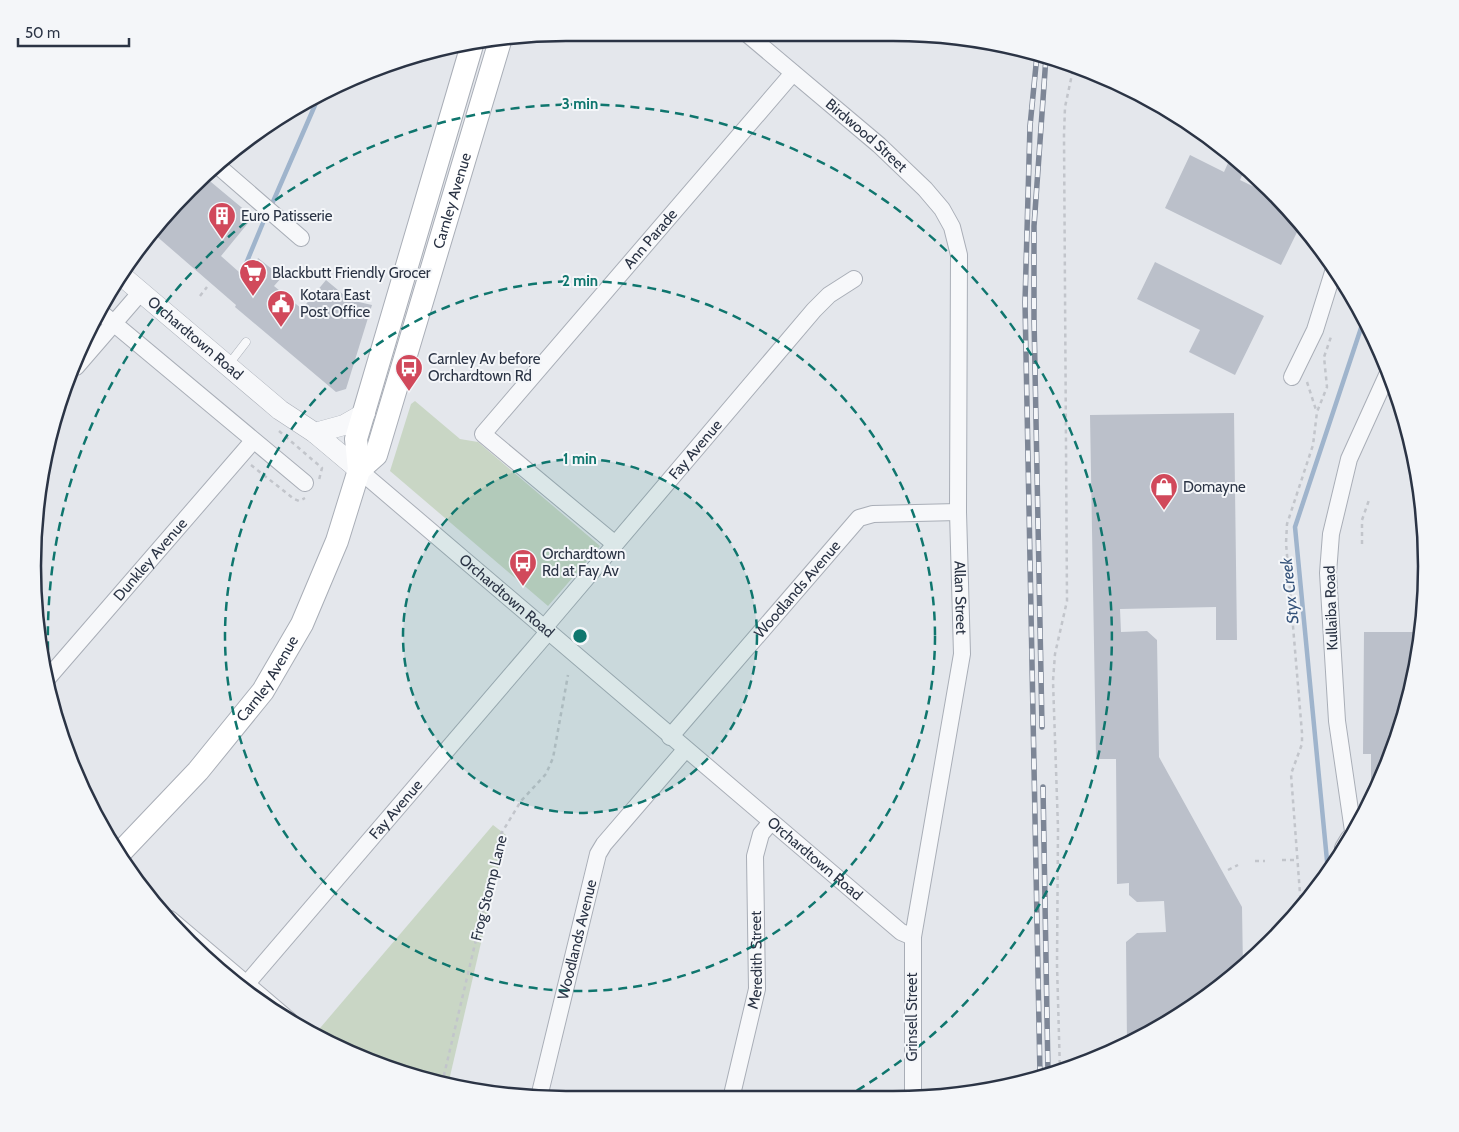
<svg xmlns="http://www.w3.org/2000/svg" width="1459" height="1132" viewBox="0 0 1459 1132" font-family="Cabin,sans-serif">
<style>
.green{fill:#c9d6c5}
.lines{fill:none;stroke-linecap:round;stroke-linejoin:round}
.stream{stroke:#9fb4cc;stroke-width:4.5}
.building{fill:#bbc0ca}
.service-casing{stroke:#a9aeb7;stroke-width:9}
.minor-casing{stroke:#a9aeb7;stroke-width:18}
.tertiary-casing{stroke:#a9aeb7;stroke-width:21}
.secondary-casing{stroke:#a9aeb7;stroke-width:24}
.path{stroke:#c2c5cb;stroke-width:2.5;stroke-dasharray:4 4;stroke-linecap:butt}
.service{stroke:#f7f8fa;stroke-width:8}
.minor{stroke:#f7f8fa;stroke-width:16}
.tertiary{stroke:#f7f8fa;stroke-width:20}
.secondary{stroke:#fff;stroke-width:22}
.rail-casing{stroke:#7d8696;stroke-width:5.5}
.rail{stroke:#f4f6f9;stroke-width:4;stroke-dasharray:11;stroke-linecap:butt}
.ring{fill:none;stroke:#0f766e;stroke-width:2.5;stroke-dasharray:9 6}
.labels{text-anchor:middle;stroke-width:4;stroke-linejoin:round;paint-order:stroke}
.street-label{font-size:15px;fill:#2b3445;stroke:#f4f6f9}
.poi-label{font-size:15px;fill:#2b3445;stroke:#f4f6f9;text-anchor:start}
.water-label{font-size:16px;font-style:italic;fill:#34527a;stroke:#f4f6f9}
.rim{fill:none;stroke:#2b3445;stroke-width:2.5}
.centre{fill:#0f766e;stroke:#f4f6f9;stroke-width:2.5}
.ring-label{font-size:15px;text-anchor:middle;font-weight:bold;fill:#0f766e;stroke:#f4f6f9;stroke-width:4;stroke-linejoin:round;paint-order:stroke}
</style>
<rect width="100%" height="100%" fill="#e4e7ec"/>
<!-- green -->
<g class="green">
<path d="M415 401 460 439 478 442 600 546 548 606 390 471 411 404Z"/>
<path d="M493 825 506 835 448 1085 362 1059 315 1034Z"/>
</g>
<g class="lines">
<!-- stream -->
<g class="stream">
<path d="M272 204 319 96"/>
<path d="M240 278 265 218"/>
<path d="M1328 871 1295 527 1364 319"/>
</g>
</g>
<!-- building -->
<g class="building">
<path d="M1190 155 1224 172 1228 163 1244 171 1240 180 1275 197 1294 214 1301 224 1281 265 1165 208Z"/>
<path d="M205 177 253 217 221 256 248 280 258 258 282 277 274 286 302 309 326 280 350 300 372 305 346 389 336 392 235 307 236 305 154 234 189 189Z"/>
<path d="M1155 262 1264 316 1235 375 1189 352 1200 330 1137 299Z"/>
<path d="M1234 413 1237 640H1216V607L1120 609 1121 632 1147 631 1157 640 1159 757 1242 907 1243 969 1160 1028 1127 1043 1126 942 1137 933 1166 932 1164 901 1137 902 1129 895V883L1117 884 1116 759H1096L1090 415Z"/>
<path d="M1364 632H1417L1416 656 1408 704 1371 802V754H1363Z"/>
</g>
<g class="lines">
<defs>
<path id="service" d="M229 364 246 342"/>
<g id="minor">
<path id="s1" d="M746 33 879 145 925 189 942 209 952 227 959 255 958 512 962 654 913 937V1098"/>
<path d="M218 166 301 238"/>
<path d="M99 311 305 483"/>
<path d="M76 367 140 293"/>
<path d="M1292 377 1315 330 1334 269"/>
<path id="s2" d="M359 470 901 932 913 937"/>
<path id="s3" d="M615 544 483 434 793 73"/>
<path id="s4" d="M544 628 814 310 829 295 854 279"/>
<path id="s5" d="M47 679 253 441"/>
<path id="s6" d="M670 737 859 518 873 514 958 512"/>
<path d="M1353 831 1337 721 1328 573 1331 534 1349 459 1388 373"/>
<path d="M1343 848 1349 838"/>
<path d="M170 919 289 1020"/>
<path id="s7" d="M243 988 548 632"/>
<path id="s8" d="M539 1097 598 854 604 844 685 750"/>
<path id="s9" d="M731 1099 757 989 755 856 761 834 771 822"/>
</g>
<g id="tertiary">
<path id="s10" d="M122 276 280 410 315 433 359 470"/>
<path d="M315 433 344 425 365 413"/>
</g>
<g id="secondary">
<path id="s11" d="M359 470 376 455 500 41"/>
<path id="s12" d="M120 853 198 771 263 691 302 624 337 541 359 470 356 439 472 45"/>
</g>
</defs>
<!-- service casing -->
<use href="#service" class="service-casing"/>
<!-- minor casing -->
<use href="#minor" class="minor-casing"/>
<!-- tertiary casing -->
<use href="#tertiary" class="tertiary-casing"/>
<!-- secondary casing -->
<use href="#secondary" class="secondary-casing"/>
<!-- path -->
<g class="path">
<path d="M110 292 114 295"/>
<path d="M200 296 207 287"/>
<path d="M1307 382 1316 410"/>
<path d="M279 431 322 468 319 480"/>
<path d="M251 465 294 499 299 501 305 498"/>
<path d="M1362 544V520L1369 500"/>
<path d="M1282 860H1297"/>
<path d="M1255 861H1265"/>
<path d="M1228 870 1238 865"/>
<path d="M1301 907 1291 774 1302 744V733L1286 543 1287 524 1313 445 1317 412 1327 387 1324 357 1332 334"/>
<path d="M1060 1072 1057 965 1058 828 1053 681 1055 654 1067 601 1064 135 1065 107 1074 65"/>
<path d="M444 1084V1075L501 834 521 801 546 774 553 758 568 675"/>
</g>
<!-- service -->
<use href="#service" class="service"/>
<!-- minor -->
<use href="#minor" class="minor"/>
<!-- tertiary -->
<use href="#tertiary" class="tertiary"/>
<!-- secondary -->
<use href="#secondary" class="secondary"/>
<defs>
<g id="rail">
<path d="M1037 55 1030 126 1025 302 1040 1076"/>
<path d="M1042 727 1034 318V226L1046 57"/>
<path d="M1043 787 1048 1074"/>
</g>
</defs>
<!-- rail casing -->
<use href="#rail" class="rail-casing"/>
<!-- rail -->
<use href="#rail" class="rail"/>
</g>
<!-- distance rings -->
<circle cx="580" cy="636" r="177" fill="#0f766e" fill-opacity=".12"/>
<g class="ring">
<circle cx="580" cy="636" r="177"/>
<circle cx="580" cy="636" r="355"/>
<path d="M53 710A532 532 0 1 1 846 1097"/>
</g>
<!-- icons -->
<defs>
<symbol id="building-pin" viewBox="-11 -11 22 30"><path d="M0 17L-7.5 6A9.5 9.5 0 1 1 7.5 6Z" fill="#d1495b" stroke="#f4f6f9"/><path d="M-4-6H4V6H1V3H-1V6H-4ZM-2.5-4.3h1.7v1.8h-1.7ZM.8-4.3h1.7v1.8H.8ZM-2.5-1h1.7V.8h-1.7ZM.8-1h1.7V.8H.8Z" fill="#fff"/></symbol>
<symbol id="supermarket-pin" viewBox="-11 -11 22 30"><path d="M0 17L-7.5 6A9.5 9.5 0 1 1 7.5 6Z" fill="#d1495b" stroke="#f4f6f9"/><path d="M-6-5.5h2.5l.6 2H6L4.5 2H-2.5L-4.4-4H-6ZM-1.5 3.2a1.3 1.3 0 1 0 .1 0ZM3 3.2a1.3 1.3 0 1 0 .1 0Z" fill="#fff"/></symbol>
<symbol id="civic-pin" viewBox="-11 -11 22 30"><path d="M0 17L-7.5 6A9.5 9.5 0 1 1 7.5 6Z" fill="#d1495b" stroke="#f4f6f9"/><path d="M-.6-6.5H3V-4.5H.6V-3L4-1V1h2V6H-6V1h2V-1L-.6-3ZM-1.2 2.5V6h2.4V2.5Z" fill="#fff"/></symbol>
<symbol id="bus-pin" viewBox="-11 -11 22 30"><path d="M0 17L-7.5 6A9.5 9.5 0 1 1 7.5 6Z" fill="#d1495b" stroke="#f4f6f9"/><path d="M-5-6H5V4H4V6H2V4H-2V6H-4V4H-5ZM-3.5-4V0h7V-4ZM-3.5 1.2v1.5H-2V1.2ZM2 1.2v1.5H3.5V1.2Z" fill="#fff"/></symbol>
<symbol id="shop-pin" viewBox="-11 -11 22 30"><path d="M0 17L-7.5 6A9.5 9.5 0 1 1 7.5 6Z" fill="#d1495b" stroke="#f4f6f9"/><path d="M-5-2.5h2.3a2.7 3.5 0 0 1 5.4 0H5L5.5 6h-11ZM-1.5-2.5h3a1.5 2.3 0 0 0-3 0Z" fill="#fff"/></symbol>
</defs>
<g fill-rule="evenodd">
<use href="#building-pin" x="206" y="200" width="32" height="43"/>
<use href="#supermarket-pin" x="237" y="257" width="32" height="43"/>
<use href="#civic-pin" x="265" y="288" width="32" height="43"/>
<use href="#bus-pin" x="393" y="352" width="32" height="43"/>
<use href="#shop-pin" x="1148" y="471" width="32" height="43"/>
<use href="#bus-pin" x="507" y="547" width="32" height="43"/>
</g>
<g class="labels">
<!-- street labels -->
<g class="street-label">
<text dy="5" stroke="none"><textPath href="#s1" startOffset="158">Birdwood Street</textPath></text>
<text dy="5" stroke="none"><textPath href="#s11" startOffset="288">Carnley Avenue</textPath></text>
<text dy="5" stroke="none"><textPath href="#s3" startOffset="429">Ann Parade</textPath></text>
<text dy="5" stroke="none"><textPath href="#s10" startOffset="96">Orchardtown Road</textPath></text>
<text dy="5" stroke="none"><textPath href="#s4" startOffset="234">Fay Avenue</textPath></text>
<text dy="5" stroke="none"><textPath href="#s5" startOffset="158">Dunkley Avenue</textPath></text>
<text dy="5" stroke="none"><textPath href="#s6" startOffset="195">Woodlands Avenue</textPath></text>
<text dy="5" stroke="none"><textPath href="#s2" startOffset="194">Orchardtown Road</textPath></text>
<text dy="5" stroke="none"><textPath href="#s1" startOffset="656">Allan Street</textPath></text>
<text transform="translate(1331 608) rotate(-92)" y="5">Kullaiba Road</text>
<text dy="5" stroke="none"><textPath href="#s12" startOffset="229">Carnley Avenue</textPath></text>
<text dy="5" stroke="none"><textPath href="#s7" startOffset="235">Fay Avenue</textPath></text>
<text dy="5" stroke="none"><textPath href="#s2" startOffset="599">Orchardtown Road</textPath></text>
<text transform="translate(489 888) rotate(-76)" y="5">Frog Stomp Lane</text>
<text dy="5" stroke="none"><textPath href="#s8" startOffset="162">Woodlands Avenue</textPath></text>
<text dy="5" stroke="none"><textPath href="#s9" startOffset="142">Meredith Street</textPath></text>
<text transform="translate(912 1017) rotate(-90)" y="5">Grinsell Street</text>
</g>
<!-- poi labels -->
<g class="poi-label">
<text x="241" y="221">Euro Patisserie</text>
<text x="272" y="278">Blackbutt Friendly Grocer</text>
<text x="300" y="300">Kotara East<tspan x="300" dy="17">Post Office</tspan></text>
<text x="428" y="364">Carnley Av before<tspan x="428" dy="17">Orchardtown Rd</tspan></text>
<text x="1183" y="492">Domayne</text>
<text x="542" y="559">Orchardtown<tspan x="542" dy="17">Rd at Fay Av</tspan></text>
</g>
<!-- water labels -->
<g class="water-label">
<text transform="translate(1289 591) rotate(-96)" y="6">Styx Creek</text>
</g>
</g>
<!-- crop -->
<path d="M0 0H1459V1132H0ZM566 41H893A525 525 0 0 1 1418 566V566A525 525 0 0 1 893 1091H566A525 525 0 0 1 41 566V566A525 525 0 0 1 566 41Z" fill="#f4f6f9" fill-rule="evenodd"/>
<path class="rim" d="M566 41H893A525 525 0 0 1 1418 566V566A525 525 0 0 1 893 1091H566A525 525 0 0 1 41 566V566A525 525 0 0 1 566 41Z"/>
<circle cx="580" cy="636" r="8" class="centre"/>
<g class="ring-label">
<text x="580" y="109">3 min</text>
<text x="580" y="286">2 min</text>
<text x="580" y="464">1 min</text>
</g>
<!-- scale -->
<path d="M18 38v8h111v-8" fill="none" stroke="#2b3445" stroke-width="2.5"/>
<text x="25" y="38" font-size="15" fill="#2b3445" stroke="#f4f6f9" stroke-width="4" paint-order="stroke">50 m</text>
</svg>
